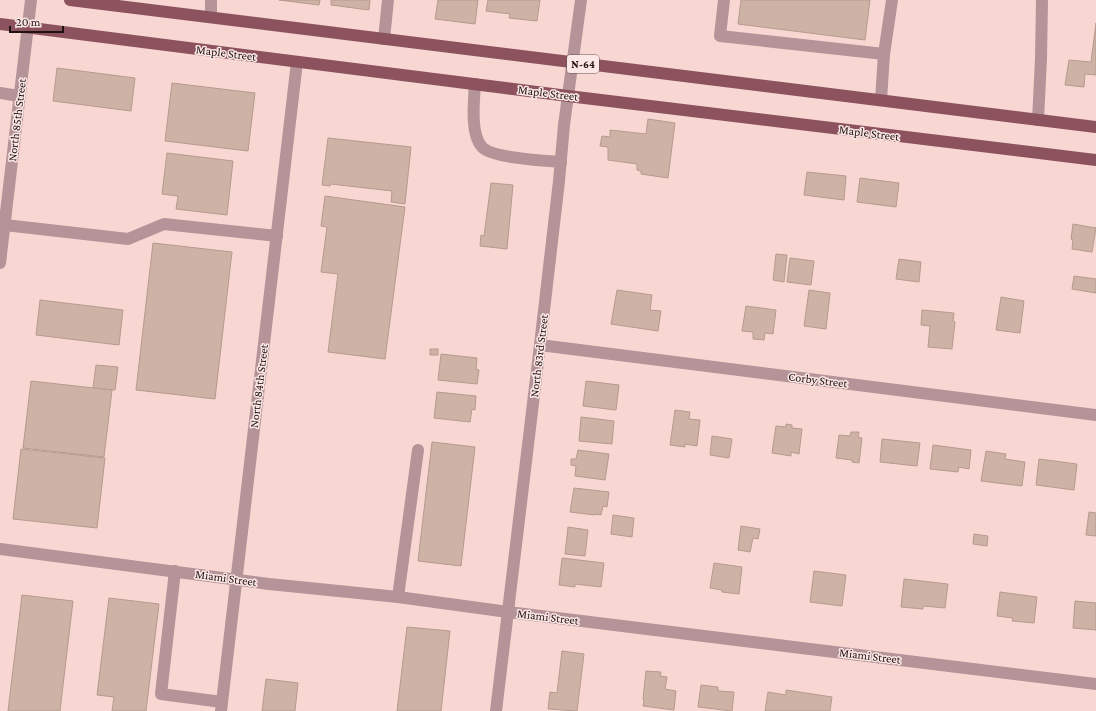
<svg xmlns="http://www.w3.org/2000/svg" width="1096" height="711" viewBox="0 0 1096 711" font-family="'Crimson Pro',serif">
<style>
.building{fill:#ceb2a5;stroke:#b59a8d}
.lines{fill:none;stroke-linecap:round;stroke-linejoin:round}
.minor{stroke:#b49399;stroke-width:12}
.major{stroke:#8c535f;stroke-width:12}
.labels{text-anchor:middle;stroke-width:3;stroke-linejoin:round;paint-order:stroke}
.shield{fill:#fce7e5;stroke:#615351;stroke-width:1}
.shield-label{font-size:11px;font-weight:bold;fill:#1e1312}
.street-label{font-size:12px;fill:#1e1312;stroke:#fce7e5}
</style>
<rect width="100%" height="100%" fill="#f8d7d3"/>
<!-- building -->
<g class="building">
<path d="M279 0H320L319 5Z"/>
<path d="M331 0H370L369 10 331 5Z"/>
<path d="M438 0H478L475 24 435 19Z"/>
<path d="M488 0H540L537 21 509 18 510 14 486 11Z"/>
<path d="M741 0H870L865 40 738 24Z"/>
<path d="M1096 23V75L1085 74 1084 87 1065 85 1069 60 1091 62Z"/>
<path d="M57 68 135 78 131 111 53 101Z"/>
<path d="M172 83 255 93 248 151 165 141Z"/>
<path d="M648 119 675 123 668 178 641 174V171L637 170V164L608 160V147L600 146 602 136 610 137V130L646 134Z"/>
<path d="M328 138 411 147 405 204 391 202 392 191 331 184 330 186 322 185Z"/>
<path d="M167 153 233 161 227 215 176 209 178 196 162 194Z"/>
<path d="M807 172 846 176 844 200 804 195Z"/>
<path d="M860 178 899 183 896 207 857 202Z"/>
<path d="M491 183 513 185 507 249 480 246 481 235 484 236Z"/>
<path d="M325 196 405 207 385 359 328 352 338 274 321 272 327 227 321 226Z"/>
<path d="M1073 224 1096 228 1092 252 1072 249 1073 240 1071 239Z"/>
<path d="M153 243 232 252 215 399 136 390Z"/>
<path d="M776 254 787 255 784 282 773 280Z"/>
<path d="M790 258 814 261 811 285 787 282Z"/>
<path d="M899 259 921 262 919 282 896 279Z"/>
<path d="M1074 276 1096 279V293L1072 289Z"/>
<path d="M617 290 652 295 650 310 661 311 658 331 611 324Z"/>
<path d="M809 290 830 293 826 329 804 326Z"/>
<path d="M1001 297 1024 301 1020 333 996 330Z"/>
<path d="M40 300 123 310 119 345 36 335Z"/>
<path d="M746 306 776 310 773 334 765 333 764 340 753 339V332L742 331Z"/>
<path d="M922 310 954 313 953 321 955 322 952 349 928 347 930 326 921 325Z"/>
<rect x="430" y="349" width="8" height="6"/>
<path d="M441 354 477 358 476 369 479 370 477 384 438 380Z"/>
<path d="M96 365 118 367 115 390 93 388Z"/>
<path d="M31 381 112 390 104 457 23 448Z"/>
<path d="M586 381 619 385 616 410 583 406Z"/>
<path d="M437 392 476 396 475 410 472 409 470 422 434 418Z"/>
<path d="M675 410 690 412 689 419 700 420 697 446 685 444V447L670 445Z"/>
<path d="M581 417 614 421 612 444 579 441Z"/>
<path d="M786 424 792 425V428L802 429 799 454 791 452V456L772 453 776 426 786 427Z"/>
<path d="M851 432H859L858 437 862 438 859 463 852 462V460L836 458 839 435 850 436Z"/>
<path d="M712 436 732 439 729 458 710 455Z"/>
<path d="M882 439 920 443 917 466 880 462Z"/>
<path d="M432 442 475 447 461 566 418 561Z"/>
<path d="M933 445 971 450 969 469 959 467 958 472 930 469Z"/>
<path d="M21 449 105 458 97 528 13 519Z"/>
<path d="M578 450 609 454 605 480 575 476 576 466 571 465V459H576Z"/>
<path d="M986 451 1006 454 1005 459 1025 462 1022 486 981 481Z"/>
<path d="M1039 459 1077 464 1074 490 1036 485Z"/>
<path d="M574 488 609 492 607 507 603 506 601 515 595 514V515L570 512Z"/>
<path d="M1089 512 1096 513V536L1086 535Z"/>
<path d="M613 515 634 518 632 537 611 534Z"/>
<path d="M741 526 760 529 758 539 753 538 750 552 738 550Z"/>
<path d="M568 527 588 530 585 556 565 554Z"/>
<path d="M974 534 988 536 987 546 973 544Z"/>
<path d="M562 558 604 563 601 587 575 584V587L559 585Z"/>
<path d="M714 563 742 567 739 594 722 592V590L710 588Z"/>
<path d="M814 571 846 575 842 606 810 602Z"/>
<path d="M904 579 948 584 945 608 923 606V609L901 607Z"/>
<path d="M1000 592 1037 597 1034 623 1012 621 1013 618 997 616Z"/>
<path d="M22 595 73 601 60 711H8Z"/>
<path d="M109 598 159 604 146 711H112L114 697 97 695Z"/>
<path d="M1075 601 1096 603V630L1073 628Z"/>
<path d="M407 627 450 631 441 711H397Z"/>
<path d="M562 651 584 654 577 711 548 709 550 692 557 693Z"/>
<path d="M646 671 661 672 660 676 667 677 665 689 676 691 674 710 643 706 644 700 643 699Z"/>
<path d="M266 679 298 683 295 711H262Z"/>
<path d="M701 685 718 687V691L734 692 732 711 698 707Z"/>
<path d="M786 690 832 697 830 711H765L768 692 786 695Z"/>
</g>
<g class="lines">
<!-- minor -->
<g class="minor">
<path d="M724 0 720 36 884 54"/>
<path d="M211 17V0"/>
<path d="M384 39 388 0"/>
<path d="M475 84C474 101 470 134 482 147 492 158 546 161 561 162"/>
<path d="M0 93 19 96"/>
<path d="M881 100 884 54 892 0"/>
<path d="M1038 120 1041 59 1042 0"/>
<path d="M5 225 128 239 164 224 277 236"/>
<path d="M0 263 31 0"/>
<path d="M540 345 1096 415"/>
<path d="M0 549 269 584 398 597 508 612 1096 684"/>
<path d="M175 571 161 694 222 702"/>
<path d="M398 597 418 450"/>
<path d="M221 711 297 62"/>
<path d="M496 711 540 345 559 181 564 125 581 0"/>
</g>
<!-- major -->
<g class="major">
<path d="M70 0 1096 127"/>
<path d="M0 24 568 96 1096 160"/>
</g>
</g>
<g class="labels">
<!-- shield labels -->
<rect class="shield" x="567" y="55" width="32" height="18" rx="3"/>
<g class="shield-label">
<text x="583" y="68">N-64</text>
</g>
<!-- street labels -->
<g class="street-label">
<text transform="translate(226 53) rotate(7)" y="4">Maple Street</text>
<text transform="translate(548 93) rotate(7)" y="4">Maple Street</text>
<text transform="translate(17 120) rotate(-83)" y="4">North 85th Street</text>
<text transform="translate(869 133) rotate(7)" y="4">Maple Street</text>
<text transform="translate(539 356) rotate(-83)" y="4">North 83rd Street</text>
<text transform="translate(818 380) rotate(7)" y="4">Corby Street</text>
<text transform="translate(259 386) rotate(-83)" y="4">North 84th Street</text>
<text transform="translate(226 578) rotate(8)" y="4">Miami Street</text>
<text transform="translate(548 617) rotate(7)" y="4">Miami Street</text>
<text transform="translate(870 656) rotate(7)" y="4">Miami Street</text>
</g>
</g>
<!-- scale -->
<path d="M10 26v6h53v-6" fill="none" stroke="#1e1312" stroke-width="2"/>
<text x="16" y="26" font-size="12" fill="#1e1312" stroke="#fce7e5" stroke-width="3" paint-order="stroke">20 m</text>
</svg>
